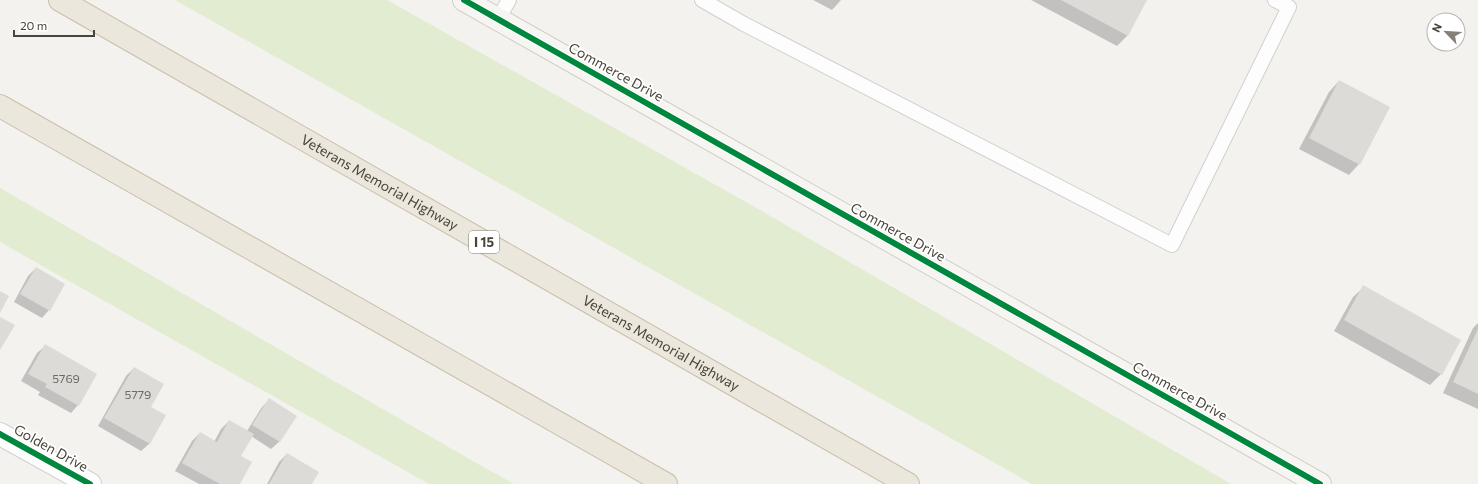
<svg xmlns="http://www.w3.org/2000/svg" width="1478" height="484" viewBox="0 0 1478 484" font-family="Commissioner,sans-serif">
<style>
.green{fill:#e1ecd1}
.shadow{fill:#0003}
.building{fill:#dddbd7}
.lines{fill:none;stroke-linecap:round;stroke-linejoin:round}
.lane-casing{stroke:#d1d0cc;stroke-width:16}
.street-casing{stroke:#d1d0cc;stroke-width:24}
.secondary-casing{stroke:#d2cfc6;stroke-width:24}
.highway-casing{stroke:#c9beab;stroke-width:24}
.lane{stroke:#fdfdfd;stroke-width:14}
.street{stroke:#fdfdfd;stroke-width:22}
.secondary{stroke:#f7f5f2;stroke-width:22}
.highway{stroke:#ece7dc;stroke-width:22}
.cycleway-casing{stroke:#fff;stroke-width:8}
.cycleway{stroke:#00873e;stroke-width:6}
.labels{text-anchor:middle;stroke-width:3.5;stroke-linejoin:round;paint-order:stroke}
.number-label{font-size:12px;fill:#706a62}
.shield{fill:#fff;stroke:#807c75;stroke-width:1}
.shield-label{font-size:13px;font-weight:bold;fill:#4a443a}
.street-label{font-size:14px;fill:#4a443a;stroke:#fff}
</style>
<rect width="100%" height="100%" fill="#f3f2ef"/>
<!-- green -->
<g class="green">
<path d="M175 0H387L760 210 1231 484H1032Z"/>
<path d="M0 188 478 464 514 484H429L0 242Z"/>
</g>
<!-- shadow -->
<g class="shadow">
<path d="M813 0H841L832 10Z"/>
<path d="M1031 0H1146L1127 36 1117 46Z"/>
<path d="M1339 81 1359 164 1349 175 1299 149 1329 92Z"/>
<path d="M36 268 49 310 42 318 14 302 28 276Z"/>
<path d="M1364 287 1441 374 1430 385 1334 331 1353 297Z"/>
<path d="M1478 323V409L1443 393 1473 328Z"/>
<path d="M45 346 78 405 71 413 38 395 40 392 21 381 37 353Z"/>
<path d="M134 368 150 407 165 416 149 444 141 451 98 426 126 376Z"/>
<path d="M269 400 295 416 279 442 271 449 251 436 239 456V484H199L175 471 192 441 200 433 214 442 221 429 229 421 247 431 262 407Z"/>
<path d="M287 454 311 484H267L279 462Z"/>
</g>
<!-- building -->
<g class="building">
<path d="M1061 0H1147L1128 36Z"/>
<path d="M1339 80 1390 107 1360 165 1309 138Z"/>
<path d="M36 267 65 284 50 311 20 294Z"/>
<path d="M1363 285 1461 340 1442 375 1344 320Z"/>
<path d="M0 291 9 296 0 313Z"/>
<path d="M0 317 15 325 0 350Z"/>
<path d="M1478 329V394L1453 382Z"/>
<path d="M45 344 97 374 79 406 45 387 47 384 28 374Z"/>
<path d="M134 367 164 384 151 407 166 415 150 444 104 418Z"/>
<path d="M269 398 297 416 280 442 252 425Z"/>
<path d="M229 420 254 434 241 456 252 462 240 484H220L182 463 200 432 217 442Z"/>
<path d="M287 453 319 472 312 484H269Z"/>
</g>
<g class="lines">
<defs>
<g id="lane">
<path d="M702 0 744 24 1172 245 1289 7 1275 0"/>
<path d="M498 19 509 0"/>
</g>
<path id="street" d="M0 434 90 484"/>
<path id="secondary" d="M464 0 1320 484"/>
<g id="highway">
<path id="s1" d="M60 0 908 484"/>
<path d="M0 106 666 484"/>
</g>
</defs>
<!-- lane casing -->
<use href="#lane" class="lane-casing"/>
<!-- street casing -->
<use href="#street" class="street-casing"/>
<!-- secondary casing -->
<use href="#secondary" class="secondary-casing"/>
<!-- highway casing -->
<use href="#highway" class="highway-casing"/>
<!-- lane -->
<use href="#lane" class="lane"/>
<!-- street -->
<use href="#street" class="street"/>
<!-- secondary -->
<use href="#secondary" class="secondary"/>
<!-- highway -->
<use href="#highway" class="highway"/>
<defs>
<g id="cycleway">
<path d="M464 0 1320 484"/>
<path d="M0 434 90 484"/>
</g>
</defs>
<!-- cycleway casing -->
<use href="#cycleway" class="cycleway-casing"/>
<!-- cycleway -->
<use href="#cycleway" class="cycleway"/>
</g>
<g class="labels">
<!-- number labels -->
<g class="number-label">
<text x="66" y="383">5769</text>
<text x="138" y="399">5779</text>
</g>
<!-- shield labels -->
<rect class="shield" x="469" y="231" width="30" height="22" rx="3"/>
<g class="shield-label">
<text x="484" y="247">I 15</text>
</g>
<!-- street labels -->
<g class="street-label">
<text transform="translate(616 72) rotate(29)" y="5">Commerce Drive</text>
<text dy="5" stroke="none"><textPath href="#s1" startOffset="368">Veterans Memorial Highway</textPath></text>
<text transform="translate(898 232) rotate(29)" y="5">Commerce Drive</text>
<text dy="5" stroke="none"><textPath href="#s1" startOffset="692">Veterans Memorial Highway</textPath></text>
<text transform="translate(1180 391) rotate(29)" y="5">Commerce Drive</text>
<text transform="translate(51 448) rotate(29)" y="5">Golden Drive</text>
</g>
</g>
<!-- north arrow -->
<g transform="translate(1446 32) rotate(295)"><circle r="19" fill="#ffffff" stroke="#b7b4b0"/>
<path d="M0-3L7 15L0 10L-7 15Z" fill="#858179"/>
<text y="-6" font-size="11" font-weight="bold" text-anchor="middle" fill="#4a443a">N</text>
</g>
<!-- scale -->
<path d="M14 30v6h80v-6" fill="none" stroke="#4a443a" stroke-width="2"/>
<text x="20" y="30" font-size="12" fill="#4a443a" stroke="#ffffff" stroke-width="3" paint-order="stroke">20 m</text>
</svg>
